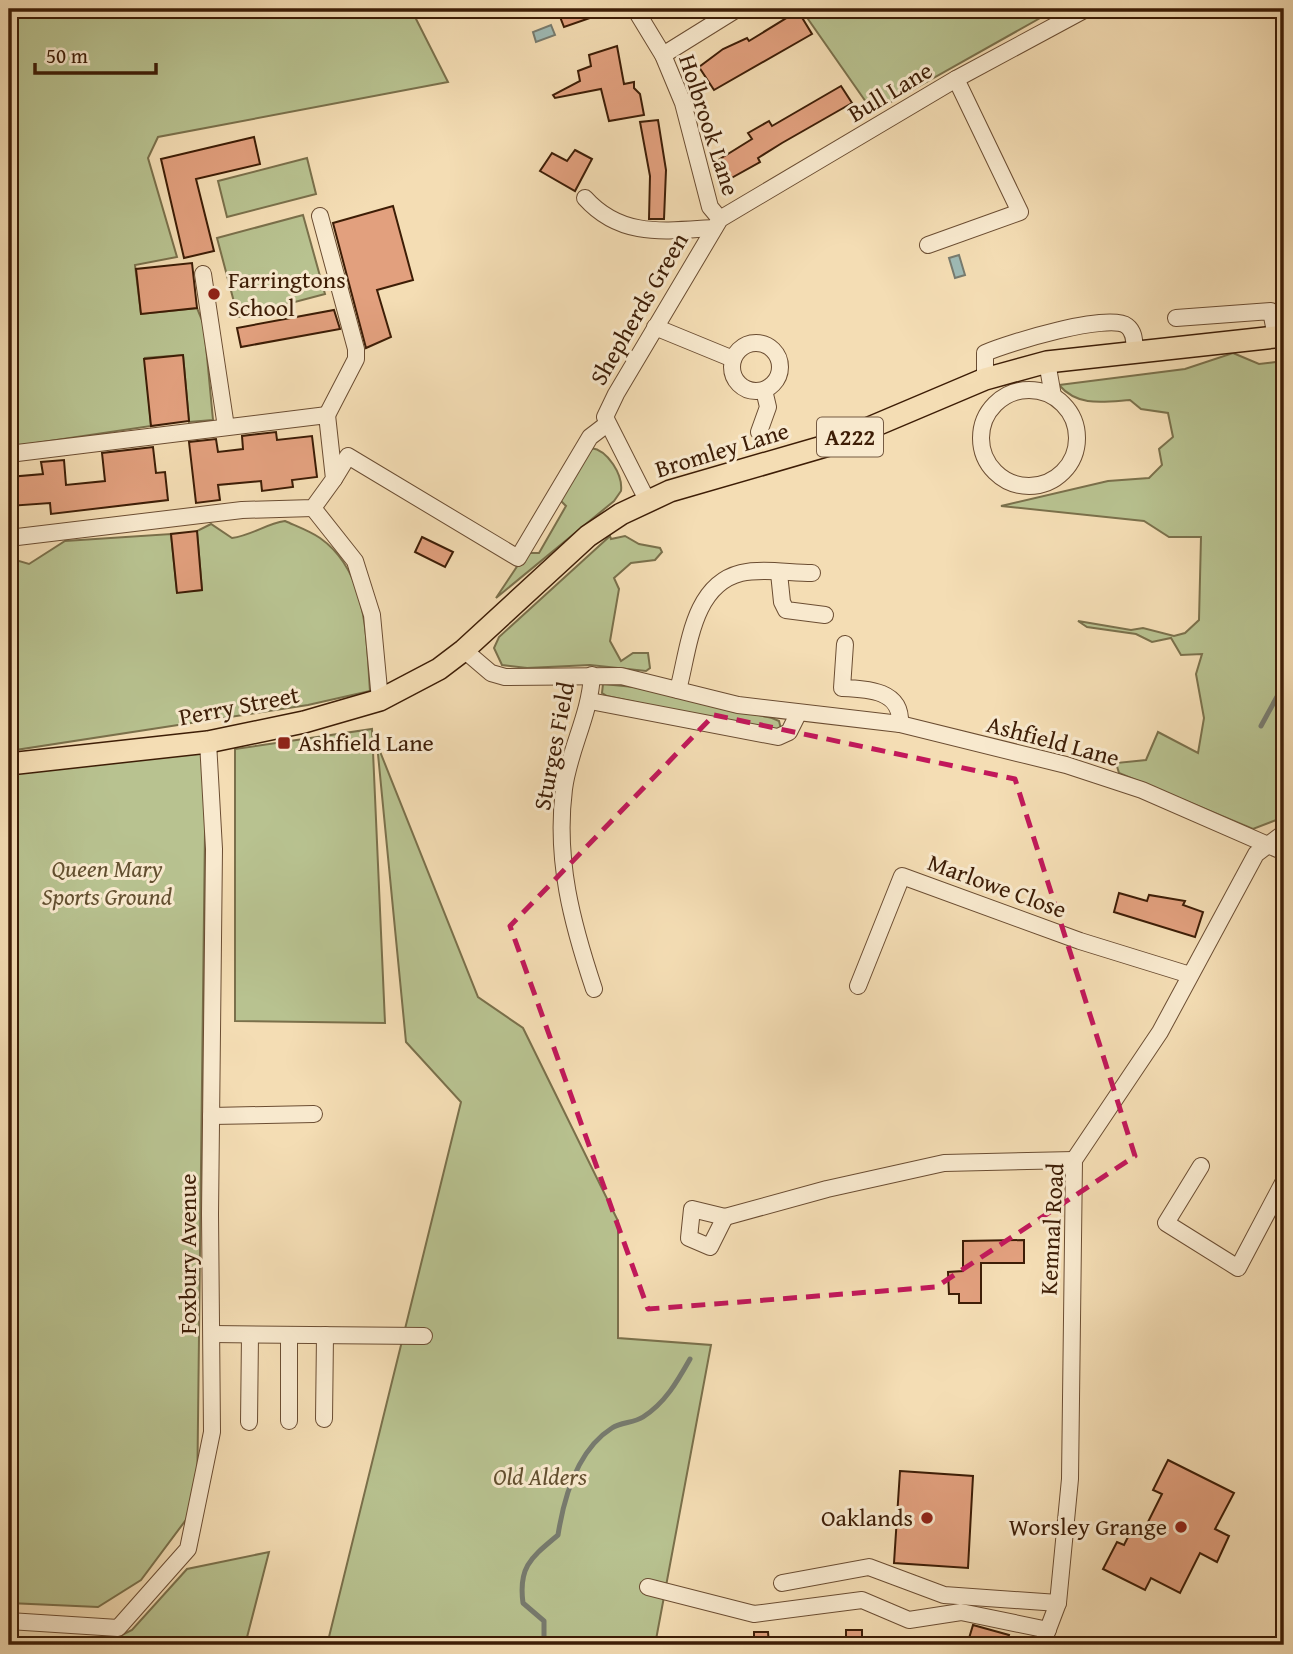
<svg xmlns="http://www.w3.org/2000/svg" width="1293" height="1654" viewBox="0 0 1293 1654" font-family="'Gentium Book Plus',serif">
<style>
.green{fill:#b8c290;stroke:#7a704b;stroke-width:2}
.water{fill:#9ebab5;stroke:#777b6f;stroke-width:2}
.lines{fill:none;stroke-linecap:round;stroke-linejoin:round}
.stream{stroke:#777b6f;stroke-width:5}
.building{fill:#e2a07e;stroke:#3d1d06;stroke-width:2}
.minor-casing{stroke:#6b4d32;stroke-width:18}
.major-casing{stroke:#3d1d06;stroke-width:24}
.minor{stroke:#f8e9ce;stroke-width:16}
.major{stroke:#f4ddb4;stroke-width:21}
.marked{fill:none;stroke:#c2185b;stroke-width:5;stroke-dasharray:14 9;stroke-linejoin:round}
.poi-dot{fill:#8f2418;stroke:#f8e9ce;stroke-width:2.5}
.labels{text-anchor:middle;stroke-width:6;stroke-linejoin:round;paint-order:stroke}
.shield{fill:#f8e9ce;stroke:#755a42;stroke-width:2}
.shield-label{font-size:23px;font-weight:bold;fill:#3d1d06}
.street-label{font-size:24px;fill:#3d1d06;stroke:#f8e9ce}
.poi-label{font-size:24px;fill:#3d1d06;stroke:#f8e9ce;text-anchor:start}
.park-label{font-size:24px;font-style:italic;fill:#624f2f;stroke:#f8e9ce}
</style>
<rect width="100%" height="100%" fill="#f4ddb4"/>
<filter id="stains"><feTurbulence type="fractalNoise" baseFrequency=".00286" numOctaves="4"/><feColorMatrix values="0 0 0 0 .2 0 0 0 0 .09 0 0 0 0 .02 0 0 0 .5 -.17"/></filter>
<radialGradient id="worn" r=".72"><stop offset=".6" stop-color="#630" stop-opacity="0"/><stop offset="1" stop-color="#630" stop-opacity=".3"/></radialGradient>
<!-- green -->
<g class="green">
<path d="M9 9H411L448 82 158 137 148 158 177 257 135 265 141 314 197 308 204 325 213 420 189 422 183 355 145 358 151 426 9 447Z"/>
<path d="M801 9H1037L1042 17 873 112Z"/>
<path d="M307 158 316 194 227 217 218 181Z"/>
<path d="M303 215 325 294 238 317 217 238Z"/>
<path d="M1233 353 1259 364 1284 361V817L1253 829 1119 773 1116 763 1146 760 1158 732 1198 753 1204 718 1196 674 1202 654 1181 655 1171 638 1152 642 1136 634 1087 627 1078 621 1131 630 1143 628 1174 636 1185 633 1199 620 1201 537H1169L1144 521 1001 506 1108 481 1149 478 1162 465 1159 449 1173 437 1168 413 1141 409 1130 400C1103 402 1078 407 1059 385L1185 369Z"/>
<path d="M591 448C608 450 623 475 621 491L614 501 496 598 524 556 528 553H539L566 506 559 499Z"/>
<path d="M285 521C296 526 310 531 320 538 368 572 366 637 370 691L308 705 9 751V558L29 564 65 541 171 534 177 592 202 590 197 531 211 524 232 538C253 535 265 524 285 521Z"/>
<path d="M610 536 611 539 625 536 639 544 660 548 662 552 655 560 631 563 614 578 619 589 610 641 621 661 633 653H648L650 668 646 671 590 665 527 668 502 665 494 648 499 637Z"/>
<path d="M603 684 634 687 772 718 779 721 781 729 769 731 607 696 602 693Z"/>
<path d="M372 729 385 1023 235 1021V749Z"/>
<path d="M377 744 478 997 523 1028 618 1221V1338L711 1345 655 1645H327L461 1102 406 1042Z"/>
<path d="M206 746 197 1505 141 1580 98 1607 9 1603V774Z"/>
<path d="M269 1552 245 1645H102L132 1630 187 1569Z"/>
</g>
<!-- water -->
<g class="water">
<path d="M551 25 555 35 536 42 533 32Z"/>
<path d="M959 255 965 275 955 278 949 258Z"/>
</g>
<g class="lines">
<!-- stream -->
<g class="stream">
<path d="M1261 726 1284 684"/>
<path d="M544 1645V1621L523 1603C518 1566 532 1557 558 1535 564 1497 577 1450 612 1428 621 1422 634 1423 643 1417 665 1403 677 1382 690 1359"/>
</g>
</g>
<!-- building -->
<g class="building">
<path d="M557 9H610V11L564 27Z"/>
<path d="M798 11 812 34 714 90 699 67 723 49 747 38 749 41Z"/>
<path d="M617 46 624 84 634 82V88L640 94 644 115 609 121 601 89 555 98 553 95 580 81 578 71 591 66 589 55Z"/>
<path d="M841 86 852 103 782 143 758 158 760 162 726 181 715 162 752 139 748 133 769 121 772 126Z"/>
<path d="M658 120 666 170 664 219H649L650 176 640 122Z"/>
<path d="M254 137 260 164 196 179 214 251 184 258 161 159Z"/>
<path d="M575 150 592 159 575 191 540 171 552 153 567 161Z"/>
<path d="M393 206 413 280 377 290 391 337 366 348 333 223Z"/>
<path d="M192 263 197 308 141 314 136 269Z"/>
<path d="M334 310 340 329 241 347 237 328Z"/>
<path d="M183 355 189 421 151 426 144 359Z"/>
<path d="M276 432 277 440 312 436 317 477 292 480 293 487 262 491 261 481 218 485 220 500 196 503 189 442 216 439 218 452 243 449 242 436Z"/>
<path d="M153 447 156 473 165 472 168 500 51 514 50 503 9 506V477L43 474 41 462 64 460 66 485 105 481 102 453Z"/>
<path d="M197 531 202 590 177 593 171 534Z"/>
<path d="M422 537 453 552 445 567 415 552Z"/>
<path d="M1119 893 1147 901 1149 895 1185 901 1183 905 1203 912 1195 937 1114 912Z"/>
<path d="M1024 1240V1263H981V1303H959V1294H949L948 1272 963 1271V1241Z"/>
<path d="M1168 1460 1234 1493 1215 1529 1229 1536 1217 1562 1200 1553 1180 1593 1151 1578 1145 1590 1103 1569 1117 1542 1124 1545 1134 1525 1144 1530 1162 1494 1153 1490Z"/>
<path d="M900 1471 973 1476 968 1568 894 1563Z"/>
<path d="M973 1625 1009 1635 1006 1645H967Z"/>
<rect x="846" y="1630" width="16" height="15"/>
<path d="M754 1632H768L769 1645H754Z"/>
</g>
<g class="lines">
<defs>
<g id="minor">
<path d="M635 9 663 55 683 103 710 207 720 219"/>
<path d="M663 55 737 9"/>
<path d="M585 198C621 238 664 231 714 228"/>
<path d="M320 216 356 349V359L327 415"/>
<path d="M928 245 1020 212 956 79"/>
<path d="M203 274 226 427"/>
<path d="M1176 318 1271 311 1276 337"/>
<path d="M655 327 733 359"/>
<circle cx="756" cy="367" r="24"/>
<path d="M1047 362 1053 396"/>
<path d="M985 379V353C1008 343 1109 312 1127 326 1135 332 1134 342 1135 351"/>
<circle cx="1029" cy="438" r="48"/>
<path d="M759 432 768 407 764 390"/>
<path d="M9 454 327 415 334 479 313 508 242 510 9 538"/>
<path d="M334 479 348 456 518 558 590 437 607 424"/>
<path d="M647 500 605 417 616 394 720 219 956 79 1086 9"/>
<path d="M313 508 355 561 372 615 380 700"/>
<path d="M779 573 782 602 786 610 825 615"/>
<path d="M845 644 842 688C868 689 902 690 900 724"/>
<path d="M464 650 491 673 505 677 621 676 738 705 900 724 1066 765 1142 790 1284 852"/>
<path d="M592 675C590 715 569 750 564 789 555 860 572 923 594 989"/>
<path d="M678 690C689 649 692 585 741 573 762 568 790 573 812 573"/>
<path d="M590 701 778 737 789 732 798 714"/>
<path d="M858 986 902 876 1080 941 1190 975"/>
<path d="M211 1116 314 1114"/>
<path d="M1201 1166 1166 1223 1238 1268 1284 1181"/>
<path d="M692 1209 725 1217 710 1247 689 1238Z"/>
<path d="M725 1217 827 1189 944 1163 1074 1160"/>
<path d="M212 1334 424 1336"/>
<path d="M289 1335V1421"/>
<path d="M324 1419 325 1335"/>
<path d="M249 1422 250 1335"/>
<path d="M782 1583 869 1567 944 1595 1058 1603"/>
<path d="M648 1587 754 1614 862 1600 909 1620 961 1612 1048 1630"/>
<path d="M9 1621 118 1628 188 1549 212 1432 210 1214 214 849 208 742"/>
<path d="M1042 1645 1058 1603 1070 1479 1074 1160 1160 1032 1256 854 1284 833"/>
</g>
<path id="major" d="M9 764 208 742 304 722 380 700 439 669 464 650 588 536 621 514 670 491 829 445 985 379 1047 362 1284 336"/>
</defs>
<!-- minor casing -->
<use href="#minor" class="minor-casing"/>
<!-- major casing -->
<use href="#major" class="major-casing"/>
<!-- minor -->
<use href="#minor" class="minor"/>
<!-- major -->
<use href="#major" class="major"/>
</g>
<!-- marked area -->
<path class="marked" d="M714 715 1015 779 1135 1156 936 1287 648 1309 510 926Z"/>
<!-- markers -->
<g class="poi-dot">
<circle cx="214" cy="294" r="7"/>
<rect x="277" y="736" width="14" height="14" rx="3.5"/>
<circle cx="927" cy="1518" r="7"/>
<circle cx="1181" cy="1527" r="7"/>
</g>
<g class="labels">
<!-- shield labels -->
<rect class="shield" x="817" y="417.5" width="66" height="39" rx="5"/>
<g class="shield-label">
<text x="850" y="445">A222</text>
</g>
<!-- street labels -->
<g class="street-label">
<text transform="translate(890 92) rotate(-31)" y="8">Bull Lane</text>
<text transform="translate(709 125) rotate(72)" y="8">Holbrook Lane</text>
<text transform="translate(639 309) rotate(-60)" y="8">Shepherds Green</text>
<text transform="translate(722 450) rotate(-17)" y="8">Bromley Lane</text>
<text transform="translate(239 706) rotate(-11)" y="8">Perry Street</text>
<text transform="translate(1053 741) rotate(15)" y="8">Ashfield Lane</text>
<text transform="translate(554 746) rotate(-79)" y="8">Sturges Field</text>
<text transform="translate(997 886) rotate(20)" y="8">Marlowe Close</text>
<text transform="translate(1052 1229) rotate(-87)" y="8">Kemnal Road</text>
<text transform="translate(188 1254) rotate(-90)" y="8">Foxbury Avenue</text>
</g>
<!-- poi labels -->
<g class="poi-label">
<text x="228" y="288">Farringtons<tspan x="228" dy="28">School</tspan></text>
<text x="298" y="751">Ashfield Lane</text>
<text x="913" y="1526" text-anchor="end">Oaklands</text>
<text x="1167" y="1535" text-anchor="end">Worsley Grange</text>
</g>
<!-- park labels -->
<g class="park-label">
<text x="107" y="877">Queen Mary<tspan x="107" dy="28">Sports Ground</tspan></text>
<text x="540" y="1485">Old Alders</text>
</g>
</g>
<!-- margin -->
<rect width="1293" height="1654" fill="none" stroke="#f4ddb4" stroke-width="35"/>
<rect x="10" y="10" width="1272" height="1633" fill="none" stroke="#3d1d06" stroke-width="3.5"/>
<rect x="18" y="18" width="1258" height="1619" fill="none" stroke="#3d1d06" stroke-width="2"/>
<!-- scale -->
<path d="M35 63v10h121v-10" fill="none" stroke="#3d1d06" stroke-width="3.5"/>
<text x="46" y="63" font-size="21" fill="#3d1d06" stroke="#f8e9ce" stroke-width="5" paint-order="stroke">50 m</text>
<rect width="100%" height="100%" filter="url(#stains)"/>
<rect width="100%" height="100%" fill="url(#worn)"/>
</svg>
